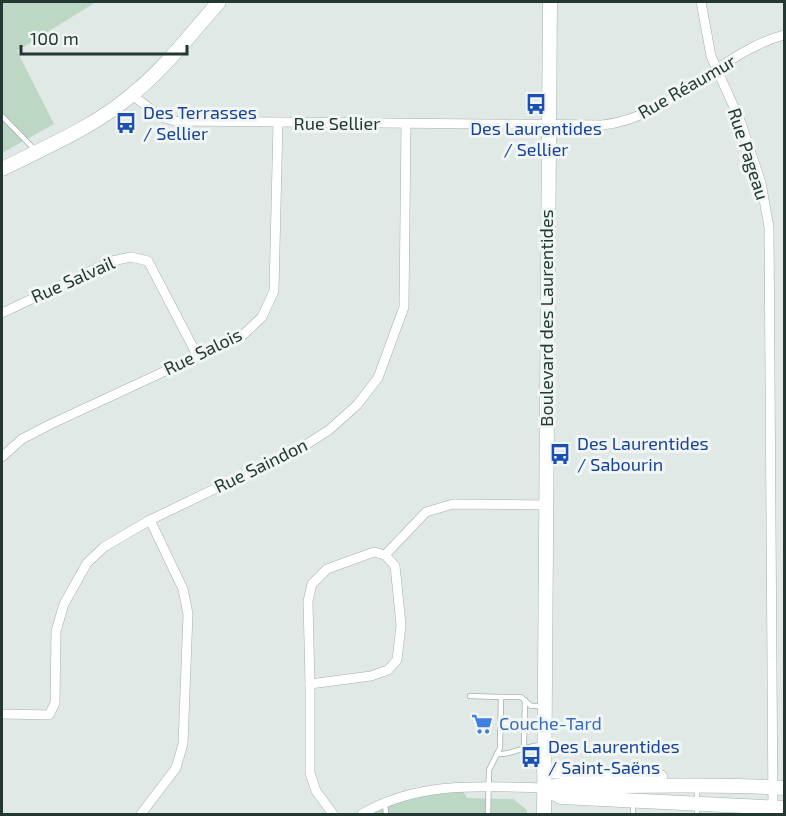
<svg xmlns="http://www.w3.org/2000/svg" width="786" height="816" viewBox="0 0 786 816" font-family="'Exo 2',sans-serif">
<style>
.green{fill:#bcd8c4}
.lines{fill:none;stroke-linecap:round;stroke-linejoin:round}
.lane-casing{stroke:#a4b0ad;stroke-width:6}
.street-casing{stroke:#a4b0ad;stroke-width:10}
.secondary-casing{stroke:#a1b4ad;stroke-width:15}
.lane{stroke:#fff;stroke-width:4.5}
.street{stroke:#fff;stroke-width:9}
.secondary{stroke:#fff;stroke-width:14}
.labels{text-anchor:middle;stroke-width:6;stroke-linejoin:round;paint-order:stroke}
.street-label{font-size:18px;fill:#233833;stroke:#f1f6f4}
.transit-label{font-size:18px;fill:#164399;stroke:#f1f6f4;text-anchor:start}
.shop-label{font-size:18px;fill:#366cbe;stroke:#f1f6f4;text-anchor:start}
</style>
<rect width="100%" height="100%" fill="#e1e9e6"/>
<!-- green -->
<g class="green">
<path d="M2 2H96L17 51 54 124 2 153Z"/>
<path d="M460 786 467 798 513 799 527 810V814H362L371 809Z"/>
</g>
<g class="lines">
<defs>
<g id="lane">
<path d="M2 116 35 150"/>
<path d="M470 696 501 697"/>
<path d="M500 723 525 724"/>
<path d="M524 747 525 700"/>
<path d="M497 754C514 755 525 745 543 745"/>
<path d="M385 803 386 814"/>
<path d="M488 814 489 770 500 748 501 697H521L531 706H542"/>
<path d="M633 814V802"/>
<path d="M697 814V787"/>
</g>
<g id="street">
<path d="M701 2 711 56 741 123 761 183 769 227 773 814"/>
<path d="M132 95 161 117 175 121 602 125C669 119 720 52 784 35"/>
<path d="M2 313 112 261 131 257 148 261 197 355"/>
<path d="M2 457 22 439 51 424 243 335 262 317 274 291 278 123"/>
<path d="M310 684 308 601 312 584 327 569 374 552 385 555"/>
<path d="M2 714 49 715 55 703 56 631 64 604 87 563 104 547 150 520 304 446 329 430 357 405 378 378 404 307 406 124"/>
<path d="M141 814 176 768 183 744 188 614 183 589 150 520"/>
<path d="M333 814 316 791 310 773V684L371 676 388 670 397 660 401 625 397 585 395 566 385 555 426 512 453 504 546 505"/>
<path d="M362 814C418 781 482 786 544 788"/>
</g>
<g id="secondary">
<path d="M2 169C46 147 96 126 134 93 166 67 192 32 219 2"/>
<path d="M544 771 660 777"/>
<path d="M544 788 561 797 784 808"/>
<path d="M544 788C564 783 583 786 604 786 664 786 724 784 784 788"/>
<path d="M544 814 550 2"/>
</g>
</defs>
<!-- lane casing -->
<use href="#lane" class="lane-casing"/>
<!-- street casing -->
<use href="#street" class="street-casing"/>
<!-- secondary casing -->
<use href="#secondary" class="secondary-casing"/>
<!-- lane -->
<use href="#lane" class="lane"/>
<!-- street -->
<use href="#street" class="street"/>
<!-- secondary -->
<use href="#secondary" class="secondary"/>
</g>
<!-- icons -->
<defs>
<symbol id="bus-bare" viewBox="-9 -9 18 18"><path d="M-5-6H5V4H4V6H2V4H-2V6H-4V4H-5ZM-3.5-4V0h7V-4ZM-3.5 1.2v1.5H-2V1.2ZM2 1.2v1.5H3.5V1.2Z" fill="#1a4fb4" stroke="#f1f6f4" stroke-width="2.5" paint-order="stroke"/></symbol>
<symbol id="supermarket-bare" viewBox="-9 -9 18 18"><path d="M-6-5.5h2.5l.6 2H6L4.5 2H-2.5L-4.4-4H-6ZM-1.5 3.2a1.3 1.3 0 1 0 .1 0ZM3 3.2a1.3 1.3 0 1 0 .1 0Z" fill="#3f7fe0" stroke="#f1f6f4" stroke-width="2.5" paint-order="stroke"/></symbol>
</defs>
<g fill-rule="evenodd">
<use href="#bus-bare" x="521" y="89" width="30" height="30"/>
<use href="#bus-bare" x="111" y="108" width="30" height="30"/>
<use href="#bus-bare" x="545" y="439" width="30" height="30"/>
<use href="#supermarket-bare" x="467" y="709" width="30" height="30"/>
<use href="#bus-bare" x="516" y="742" width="30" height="30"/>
</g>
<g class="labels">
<!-- street labels -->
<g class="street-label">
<text transform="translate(687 87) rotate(-30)" y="6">Rue Réaumur</text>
<text x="337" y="130">Rue Sellier</text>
<text transform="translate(748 154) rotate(72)" y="6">Rue Pageau</text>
<text transform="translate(73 280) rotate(-24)" y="6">Rue Salvail</text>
<text transform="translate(547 318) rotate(-90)" y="6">Boulevard des Laurentides</text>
<text transform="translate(203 352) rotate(-26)" y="6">Rue Salois</text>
<text transform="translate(261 466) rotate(-26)" y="6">Rue Saindon</text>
</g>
<!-- transit labels -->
<g class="transit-label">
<text x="143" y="119">Des Terrasses<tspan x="143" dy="21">/ Sellier</tspan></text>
<text x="536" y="135" text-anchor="middle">Des Laurentides<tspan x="536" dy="21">/ Sellier</tspan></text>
<text x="577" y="450">Des Laurentides<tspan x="577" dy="21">/ Sabourin</tspan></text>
<text x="548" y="753">Des Laurentides<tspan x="548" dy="21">/ Saint-Saëns</tspan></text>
</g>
<!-- shop labels -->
<g class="shop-label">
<text x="499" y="730">Couche-Tard</text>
</g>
</g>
<!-- border -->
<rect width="786" height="816" fill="none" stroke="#233833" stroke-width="6"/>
<!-- scale -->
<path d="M21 45v9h166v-9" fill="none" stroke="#233833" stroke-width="3"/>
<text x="30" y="45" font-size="18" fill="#233833" stroke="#f1f6f4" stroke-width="4.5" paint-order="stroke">100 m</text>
</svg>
